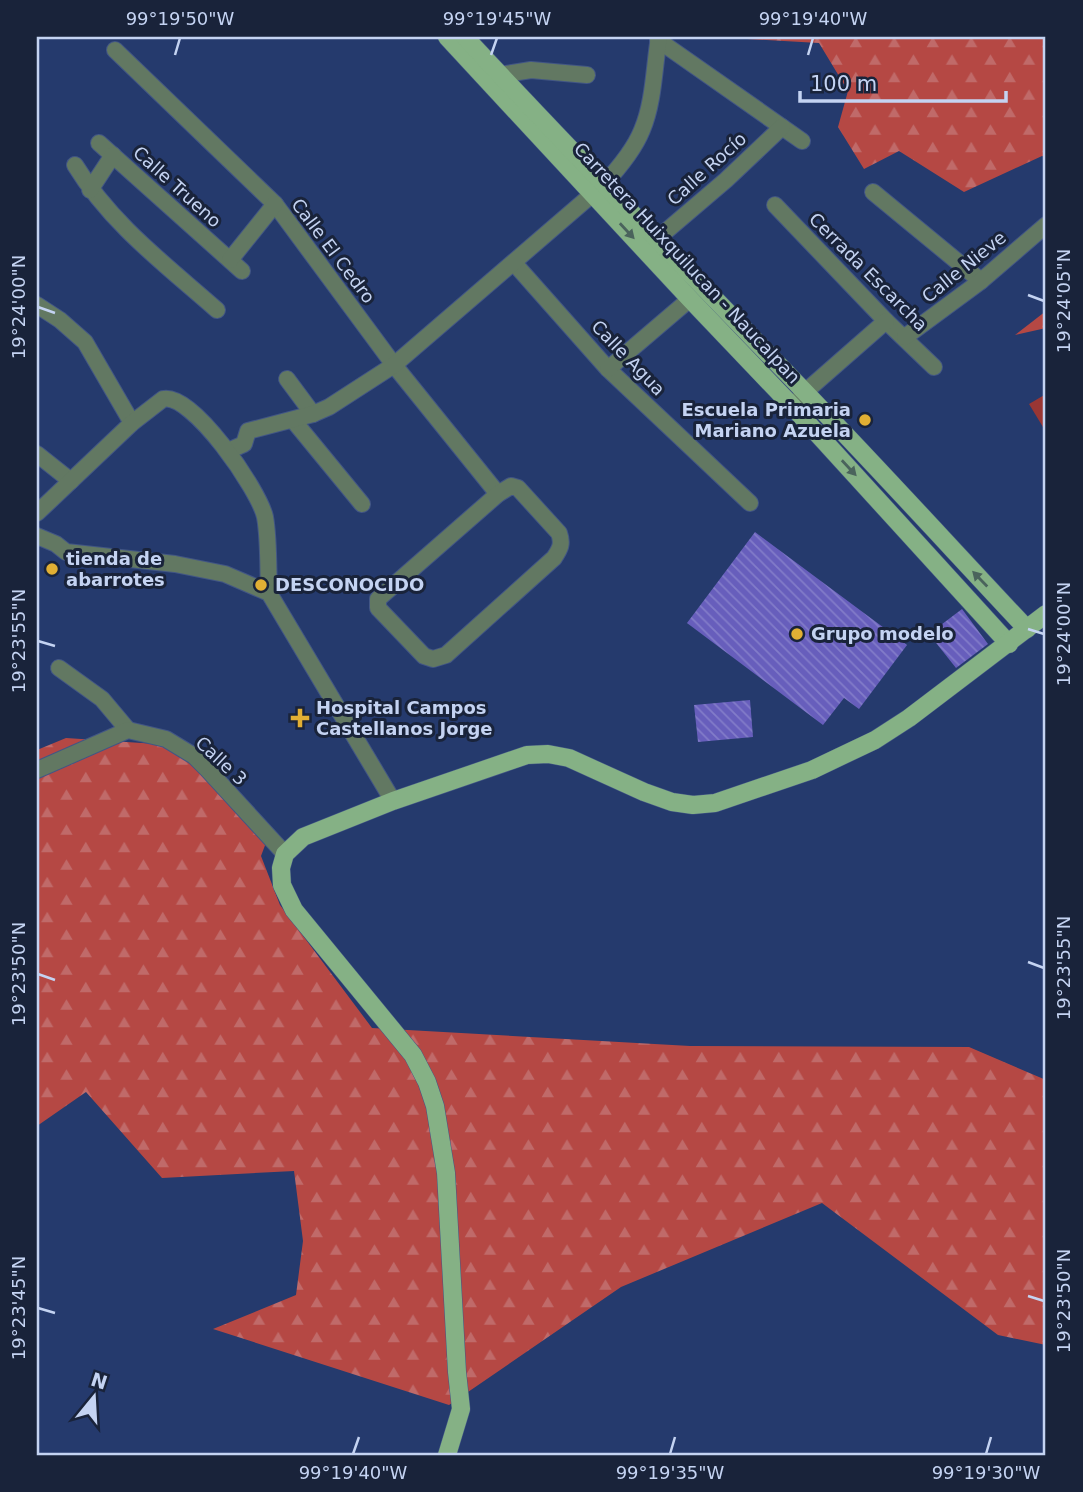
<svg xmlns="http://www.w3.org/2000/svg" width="1083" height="1492" viewBox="0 0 1083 1492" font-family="'DejaVu Sans',sans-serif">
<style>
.green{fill:#993634}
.forest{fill:url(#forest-firs)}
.building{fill:url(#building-back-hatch)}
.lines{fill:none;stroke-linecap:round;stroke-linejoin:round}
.minor-casing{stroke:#425685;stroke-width:18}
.major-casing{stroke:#425685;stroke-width:19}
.minor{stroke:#627862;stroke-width:16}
.major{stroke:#85b185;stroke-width:18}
.oneway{fill:#4a635c}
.ticks{fill:none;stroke:#c4d3f2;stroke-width:2.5}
.poi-dot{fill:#e1af34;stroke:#19233a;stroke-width:2.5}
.labels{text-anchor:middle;stroke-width:6;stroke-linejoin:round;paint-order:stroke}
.street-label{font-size:18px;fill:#c4d3f2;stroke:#19233a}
.poi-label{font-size:18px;font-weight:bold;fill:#c4d3f2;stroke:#19233a;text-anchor:start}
.neatline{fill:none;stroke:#c4d3f2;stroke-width:2.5}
.ticks-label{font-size:18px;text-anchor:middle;fill:#c4d3f2}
</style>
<defs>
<pattern id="forest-firs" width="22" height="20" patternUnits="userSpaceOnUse" patternTransform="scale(1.75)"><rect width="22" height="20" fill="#b54844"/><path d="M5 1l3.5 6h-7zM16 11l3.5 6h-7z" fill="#c06a69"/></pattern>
<pattern id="building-back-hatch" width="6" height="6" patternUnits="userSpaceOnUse" patternTransform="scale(1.75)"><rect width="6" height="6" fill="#675ebc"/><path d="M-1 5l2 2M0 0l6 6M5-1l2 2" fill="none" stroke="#827cc9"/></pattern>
</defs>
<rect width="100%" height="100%" fill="#253a6d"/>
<!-- green -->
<path class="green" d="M1046 394V432L1029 404Z"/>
<!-- forest -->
<g class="forest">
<path d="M745 37H1038L1046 40V157L1042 156 964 192 899 151 864 169 838 127 848 91 819 43 747 39Z"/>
<path d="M1046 311V328L1015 335Z"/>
<path d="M66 738 172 745 270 832 261 856 280 905 372 1028 690 1046 969 1047 1046 1080V1345L998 1335 822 1203 621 1287 449 1405 213 1329 296 1295 303 1241 294 1171 162 1178 86 1092 37 1126V750Z"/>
</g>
<!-- building -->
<g class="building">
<path d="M755 532 907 645 859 709 844 698 823 725 687 623Z"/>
<path d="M962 609 988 644 956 668 929 634Z"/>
<path d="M750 700 753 737 698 742 694 705Z"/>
</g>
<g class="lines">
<defs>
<g id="minor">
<path d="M658 40 802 141"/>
<path d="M115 50 275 204 394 365 498 494"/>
<path d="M500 75 531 70 587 75"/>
<path d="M99 143 242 271"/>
<path d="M75 165C111 224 166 265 217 310"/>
<path d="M90 190 113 155"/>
<path d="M873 192 981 281"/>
<path d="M775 205 886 321 934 367"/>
<path d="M658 238 726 180 782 127"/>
<path d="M230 260 275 204"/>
<path d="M514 263 608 369 750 503"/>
<path d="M37 305 60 320 85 342 132 423"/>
<path d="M905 337 981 281 1046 225"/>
<path d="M608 369 690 299"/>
<path d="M287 379 313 414"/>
<path d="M797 402 805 392 886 321"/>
<path d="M293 420 362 504"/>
<path d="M228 451 244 444 248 431 313 414 329 407 394 365 603 185C618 169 634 150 642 130 654 102 654 67 659 37"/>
<path d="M37 454 71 481"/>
<path d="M511 486 518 488 559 533C563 544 560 549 554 558L446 655 433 659 424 656 378 608V599L498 494Z"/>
<path d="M37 513 132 423 163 399C192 392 259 490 265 517 269 539 268 569 269 593"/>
<path d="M37 536 56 544 66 552 175 564 225 574 269 593 393 801"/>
<path d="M59 668 102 699 128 730"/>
<path d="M37 770 128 730 166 739 194 756 207 769 285 854"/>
</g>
<g id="major">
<path d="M447 37 690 299 793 407 1009 644"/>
<path d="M465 37C575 156 689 272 802 389 878 468 952 549 1027 629"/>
<path d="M447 1455 461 1409 457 1372 446 1173 435 1106 427 1082 413 1055 294 910 282 885 281 868 285 854 303 837 393 801 527 755 548 754 569 758 644 792 672 802 693 805 715 803 812 770 875 740 909 718 1046 614"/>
</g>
</defs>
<!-- minor casing -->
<use href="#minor" class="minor-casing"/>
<!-- major casing -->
<use href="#major" class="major-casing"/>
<!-- minor -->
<use href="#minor" class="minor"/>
<!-- major -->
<use href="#major" class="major"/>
</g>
<!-- one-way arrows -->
<defs><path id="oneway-solid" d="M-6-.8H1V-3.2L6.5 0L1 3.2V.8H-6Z" transform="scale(1.75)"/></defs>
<g class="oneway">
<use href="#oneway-solid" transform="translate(627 231) rotate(47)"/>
<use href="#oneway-solid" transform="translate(849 468) rotate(47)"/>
<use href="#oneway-solid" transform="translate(980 579) rotate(-134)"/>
</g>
<!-- ticks -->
<path class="ticks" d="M175 55 180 38M491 55 497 38M808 55 813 38M1028 295 1044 301M38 307 55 313M1028 629 1044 634M38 641 55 646M1028 962 1044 968M38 974 55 980M1028 1296 1044 1301M38 1308 55 1313M353 1454 359 1437M670 1454 675 1437M986 1454 991 1437"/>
<!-- markers -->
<g class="poi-dot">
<circle cx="865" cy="420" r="7"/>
<circle cx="52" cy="569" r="7"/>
<circle cx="261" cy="585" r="7"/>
<circle cx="797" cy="634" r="7"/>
<path d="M296.5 707.5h7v7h7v7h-7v7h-7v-7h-7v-7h7z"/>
</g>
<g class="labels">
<!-- street labels -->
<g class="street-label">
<text transform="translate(707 169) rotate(-42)" y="6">Calle Rocío</text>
<text transform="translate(177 187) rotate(42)" y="6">Calle Trueno</text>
<text transform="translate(333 251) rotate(53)" y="6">Calle El Cedro</text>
<text transform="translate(687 263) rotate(47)" y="6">Carretera Huixquilucan - Naucalpan</text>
<text transform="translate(964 267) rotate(-39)" y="6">Calle Nieve</text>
<text transform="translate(868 272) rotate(45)" y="6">Cerrada Escarcha</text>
<text transform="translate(628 358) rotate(46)" y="6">Calle Agua</text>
<text transform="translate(221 761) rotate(43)" y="6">Calle 3</text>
</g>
<!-- poi labels -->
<g class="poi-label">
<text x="851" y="416" text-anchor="end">Escuela Primaria<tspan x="851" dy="21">Mariano Azuela</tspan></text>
<text x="66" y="565">tienda de<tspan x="66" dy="21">abarrotes</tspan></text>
<text x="275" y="591">DESCONOCIDO</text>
<text x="811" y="640">Grupo modelo</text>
<text x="316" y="714">Hospital Campos<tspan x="316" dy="21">Castellanos Jorge</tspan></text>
</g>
</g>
<!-- border -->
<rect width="1083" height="1492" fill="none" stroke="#19233a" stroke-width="77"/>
<!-- north arrow -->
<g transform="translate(94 1397) rotate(18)" stroke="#19233a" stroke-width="5" paint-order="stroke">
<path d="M0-5L12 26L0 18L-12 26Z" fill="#c4d3f2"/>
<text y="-10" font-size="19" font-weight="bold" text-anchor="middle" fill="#c4d3f2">N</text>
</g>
<!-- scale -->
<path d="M800 91v10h206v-10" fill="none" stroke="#c4d3f2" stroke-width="3.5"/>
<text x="810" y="91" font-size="21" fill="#c4d3f2" stroke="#19233a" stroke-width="5" paint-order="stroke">100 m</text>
<rect x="38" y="38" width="1006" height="1416" class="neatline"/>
<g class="ticks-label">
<text x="180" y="25">99°19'50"W</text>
<text x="497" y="25">99°19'45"W</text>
<text x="813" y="25">99°19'40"W</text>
<text transform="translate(1064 301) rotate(-90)" y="6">19°24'05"N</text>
<text transform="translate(19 307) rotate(-90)" y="6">19°24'00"N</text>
<text transform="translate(1064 634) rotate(-90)" y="6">19°24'00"N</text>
<text transform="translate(19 641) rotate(-90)" y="6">19°23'55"N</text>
<text transform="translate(1064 968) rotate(-90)" y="6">19°23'55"N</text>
<text transform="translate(19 974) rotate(-90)" y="6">19°23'50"N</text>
<text transform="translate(1064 1301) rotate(-90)" y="6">19°23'50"N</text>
<text transform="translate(19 1308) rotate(-90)" y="6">19°23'45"N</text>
<text x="353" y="1479">99°19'40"W</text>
<text x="670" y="1479">99°19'35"W</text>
<text x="986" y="1479">99°19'30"W</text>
</g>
</svg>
